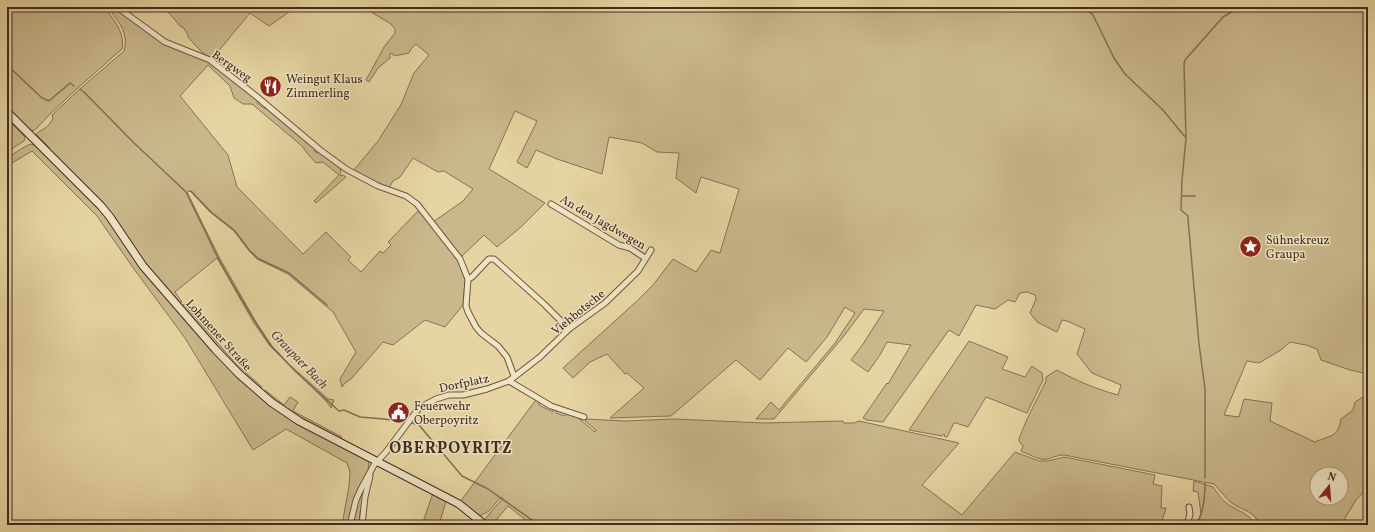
<svg xmlns="http://www.w3.org/2000/svg" width="1375" height="532" viewBox="0 0 1375 532" font-family="Vollkorn,serif">
<style>
.green{fill:#cab88c;stroke:#867256;fill-rule:evenodd}
.lines{fill:none;stroke-linecap:round;stroke-linejoin:round}
.stream{stroke:#826f54;stroke-width:1.5}
.street-casing{stroke:#6a5641;stroke-width:7}
.secondary-casing{stroke:#412c21;stroke-width:9}
.street{stroke:#efe4c3;stroke-width:5}
.secondary{stroke:#efe4c3;stroke-width:7}
.labels{text-anchor:middle;stroke-width:3;stroke-linejoin:round;paint-order:stroke}
.street-label{font-size:12px;fill:#412c21;stroke:#efe4c3}
.poi-label{font-size:12px;fill:#412c21;stroke:#efe4c3;text-anchor:start}
.water-label{font-size:13px;font-style:italic;fill:#5c4836;stroke:#efe4c3}
.district-label{font-size:16px;font-weight:bold;letter-spacing:1px;fill:#412c21;stroke:#efe4c3}
</style>
<rect width="100%" height="100%" fill="#e6d5a2"/>
<filter id="stains"><feTurbulence type="fractalNoise" baseFrequency=".005" numOctaves="4"/><feColorMatrix values="0 0 0 0 .2 0 0 0 0 .09 0 0 0 0 .02 0 0 0 .5 -.17"/></filter>
<radialGradient id="worn" r=".72"><stop offset=".6" stop-color="#630" stop-opacity="0"/><stop offset="1" stop-color="#630" stop-opacity=".3"/></radialGradient>
<!-- green -->
<g class="green">
<path d="M7 7H105C114 21 125 32 122 49L80 86 51 113 35 130 29 131 7 108Z"/>
<path d="M108 7H115L164 43 209 62 256 97 255 99 258 100 257 103 265 109 267 107 315 148 314 151 317 153 319 152 341 169 340 175 341 176 343 175 346 177 316 203 314 201 339 175 323 162 316 163 307 153 302 146 252 104H243L234 98 230 86 208 65 180 96 228 155 237 187 303 254 326 232 351 257 348 260 361 272 380 251 383 253 391 245 388 242 419 210 459 260 463 270 465 280 463 305 445 327 425 320 393 345 383 342 351 379 345 383 342 387 340 379 356 352 333 312 288 274 257 259 250 252 234 231 210 212 190 191 187 192 219 257 256 322 272 346 290 365 328 399 334 400 331 408 327 402 270 346 254 323 217 258 175 292 182 302 179 303 143 262 115 219 48 150 50 148 36 134C43 128 48 129 53 118L52 115 81 88 124 51C129 31 118 22 108 7Z"/>
<path d="M164 7H296L269 26 250 13 211 60 210 57C202 55 194 43 188 37V35L183 27H181Z"/>
<path d="M363 7H1368V374L1350 370 1321 360 1317 349 1306 345 1290 342 1281 350 1259 363 1247 361 1224 415 1239 417 1244 399 1272 403 1270 421 1315 442C1330 435 1338 438 1341 419L1353 410 1355 402 1363 397 1368 390V487L1356 500 1341 525H1259C1256 512 1243 510 1233 504 1225 498 1220 490 1214 484L1064 455C1058 455 1054 457 1048 459 1040 461 1031 455 1023 452L1021 451 1023 446 1019 441V439L1027 419 1046 381V377L1057 370C1077 381 1096 389 1118 395L1121 385 1092 373 1077 354 1085 329 1067 321 1062 320 1057 332 1037 322 1030 313 1036 299 1035 295 1027 292 1020 293 1015 302 1008 300 995 309 976 305 959 336 949 330 883 422 867 420 863 418 887 383 888 384 911 345 887 342 880 355 868 372 851 360 863 344 884 311 864 309 843 337 774 419H756L771 402 779 410 835 343 855 313 845 307 827 337 806 362 788 348 760 380 736 360 671 416 610 418 644 388 627 373 625 374 607 354 590 362 573 378 563 368 637 301 653 285 673 259 696 272 711 250 720 253 739 189 701 177 696 193 676 178 679 153 657 152 642 143 609 137 602 174 557 159 536 150 527 168 517 162 537 121 515 111 489 169 545 203 521 227 497 247 484 235 460 258 433 222 463 201 473 189 444 171 438 172 413 158 400 177 393 181 389 188 353 171 378 141 402 103V102L414 73 429 55 416 44 411 49 409 53 394 56 392 53 390 54V58L378 68 369 82 366 80 384 47 395 33V29L391 24ZM1317 474H1341V498H1317Z"/>
<path d="M7 116 13 122 12 124 25 137 24 141 7 152Z"/>
<path d="M31 144 36 146 104 213 139 265 271 405 367 459 369 461 368 470 348 525H342L349 486 350 472 347 463 286 429 253 450 185 338 134 269 97 216 32 151 7 166V158L26 146Z"/>
<path d="M184 304 236 364 262 387 260 389 229 361 182 307Z"/>
<path d="M969 341 1008 357 1002 369 1025 377 1032 366 1042 373 1043 380 1027 413 986 397 968 427 956 423H954L947 437H945L944 434 942 436 909 430Z"/>
<path d="M265 390 284 405 290 397 298 402 293 411 342 437 340 439 291 413 292 411 289 409 287 411 263 392Z"/>
<path d="M537 400 539 402V405L553 412V408L558 410 556 413 565 416 567 413 576 416 595 432 596 430 585 421 586 419 625 421 673 419 764 423 843 421 844 423H854L859 421 959 443 922 485 962 515 1015 452 1039 461H1048L1064 457 1155 475 1153 484 1162 486 1161 508H1166L1161 525H527L528 522 508 506 492 525H489L485 521V519L503 498 501 497 489 511 480 516 460 502 535 401Z"/>
<path d="M367 480 360 513 359 525H352L358 501Z"/>
<path d="M1194 481 1213 487C1217 492 1220 498 1225 502 1234 510 1250 513 1255 525H1196L1201 514 1198 492 1193 491Z"/>
<path d="M433 493 446 501 439 525H422Z"/>
</g>
<g class="lines">
<!-- stream -->
<g class="stream">
<path d="M1083 7 1093 15 1114 58 1125 74 1163 110 1186 138"/>
<path d="M7 65 42 98 49 101 70 83 74 86"/>
<path d="M80 89 85 93 133 142 186 192 218 258 236 290 256 323 271 346 296 372 339 411 344 410 360 417 384 419 412 423 419 425 462 476 488 489 539 525"/>
<path d="M191 191 211 212 234 230 250 251 259 259 289 273 327 305"/>
<path d="M1182 196H1195"/>
<path d="M1205 478V389L1199 344 1188 219V216L1181 210 1182 180 1186 138 1184 64 1185 60 1223 17 1240 7"/>
<path d="M1196 525C1203 514 1205 497 1205 483"/>
</g>
<defs>
<g id="street">
<path d="M117 7 165 42 210 60 256 96 320 150 346 169 378 186 406 196 417 204 460 259 468 279 466 306 468 312 476 327 481 333 498 346 507 357 514 376"/>
<path d="M551 204 619 245 630 248 645 258"/>
<path d="M468 279 472 277 489 259H494L544 304 569 329"/>
<path d="M509 381 551 406 584 417"/>
<path d="M350 525 356 500 361 489 374 465 386 452 419 408 436 399 449 395H463L487 389 509 381 540 357 569 329 605 303 638 271 651 250"/>
<path d="M362 525 365 497 370 476"/>
<path d="M1187 525 1190 514 1189 507"/>
</g>
<path id="secondary" d="M7 112 101 206 110 217 143 266 215 349 239 374 271 402 299 421 459 504 485 525"/>
</defs>
<!-- street casing -->
<use href="#street" class="street-casing"/>
<!-- secondary casing -->
<use href="#secondary" class="secondary-casing"/>
<!-- street -->
<use href="#street" class="street"/>
<!-- secondary -->
<use href="#secondary" class="secondary"/>
</g>
<!-- icons -->
<defs>
<symbol id="restaurant-disc" viewBox="-11 -11 22 22"><circle r="9.5" fill="#8f2418" stroke="#efe4c3"/><path d="M-5-6h1v4h1v-4h1v4h1v-4h1v5L-1.5 .5V6h-2V.5L-5-1ZM5-6V6H3V1.5H1.5Q1.5-4 5-6Z" fill="#fff"/></symbol>
<symbol id="sight-disc" viewBox="-11 -11 22 22"><circle r="9.5" fill="#8f2418" stroke="#efe4c3"/><path d="M0-6L1.8-2.2L6-1.7L2.9 1.2L3.7 5.4L0 3.3L-3.7 5.4L-2.9 1.2L-6-1.7L-1.8-2.2Z" fill="#fff"/></symbol>
<symbol id="civic-disc" viewBox="-11 -11 22 22"><circle r="9.5" fill="#8f2418" stroke="#efe4c3"/><path d="M-.6-6.5H3V-4.5H.6V-3L4-1V1h2V6H-6V1h2V-1L-.6-3ZM-1.2 2.5V6h2.4V2.5Z" fill="#fff"/></symbol>
</defs>
<g fill-rule="evenodd">
<use href="#restaurant-disc" x="258" y="74" width="25" height="25"/>
<use href="#sight-disc" x="1238" y="234" width="25" height="25"/>
<use href="#civic-disc" x="386" y="400" width="25" height="25"/>
</g>
<g class="labels">
<!-- street labels -->
<g class="street-label">
<text transform="translate(232 66) rotate(35)" y="4">Bergweg</text>
<text transform="translate(603 222) rotate(30)" y="4">An den Jagdwegen</text>
<text transform="translate(578 312) rotate(-39)" y="4">Viehbotsche</text>
<text transform="translate(219 335) rotate(48)" y="4">Lohmener Straße</text>
<text transform="translate(464 383) rotate(-12)" y="4">Dorfplatz</text>
</g>
<!-- poi labels -->
<g class="poi-label">
<text x="286" y="83">Weingut Klaus<tspan x="286" dy="14">Zimmerling</tspan></text>
<text x="1266" y="244">Sühnekreuz<tspan x="1266" dy="14">Graupa</tspan></text>
<text x="414" y="410">Feuerwehr<tspan x="414" dy="14">Oberpoyritz</tspan></text>
</g>
<!-- water labels -->
<g class="water-label">
<text transform="translate(300 359) rotate(46)" y="5">Graupaer Bach</text>
</g>
<!-- district labels -->
<g class="district-label">
<text x="451" y="453">OBERPOYRITZ</text>
</g>
</g>
<!-- margin -->
<rect width="1375" height="532" fill="none" stroke="#e6d5a2" stroke-width="24"/>
<rect x="8" y="8" width="1359" height="516" fill="none" stroke="#412c21" stroke-width="2"/>
<rect x="12" y="12" width="1351" height="508" fill="none" stroke="#412c21"/>
<!-- north arrow -->
<g transform="translate(1329 486) rotate(17)"><circle r="19" fill="#efe4c3" stroke="#a99a82"/>
<path d="M0-3L7 15L0 10L-7 15Z" fill="#8f2418"/>
<text y="-6" font-size="11" font-weight="bold" text-anchor="middle" fill="#412c21">N</text>
</g>
<rect width="100%" height="100%" filter="url(#stains)"/>
<rect width="100%" height="100%" fill="url(#worn)"/>
</svg>
